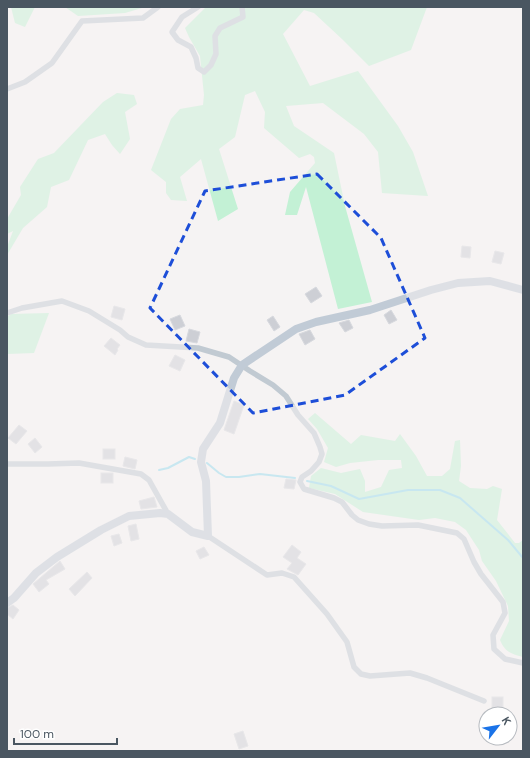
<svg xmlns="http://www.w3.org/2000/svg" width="530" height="758" viewBox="0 0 530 758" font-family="'DM Sans',sans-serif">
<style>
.green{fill:#c3f1d5}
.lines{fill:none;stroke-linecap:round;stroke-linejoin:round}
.stream{stroke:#90daee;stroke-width:2}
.building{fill:#cdcfd5;stroke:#d7d9de}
.street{stroke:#c1cad2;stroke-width:5.5}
.secondary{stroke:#c1cbd6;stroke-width:8}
.marked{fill:none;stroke:#1d4ed8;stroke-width:3;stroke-dasharray:8 5;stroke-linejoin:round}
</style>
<rect width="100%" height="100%" fill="#f5f3f3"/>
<!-- green -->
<g class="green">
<path d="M11 7H35L25 27 15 23Z"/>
<path d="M65 7H145L125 13 78 16Z"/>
<path d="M206 7H427L411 50 369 66 342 39 314 13 304 10 283 34 310 86 358 71 398 126 413 152 428 196 382 193 378 152 364 134 323 103 286 106 294 126 334 153 345 206 372 302 338 309 306 187 297 215H285L290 192 315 163 314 157 310 154 299 158 264 128 265 112 255 91 245 95 235 137 219 149 238 209 218 221 201 159 180 177 187 201 171 200 166 193V182L151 170 171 119 180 109 203 105 204 95 200 56 189 37 185 28Z"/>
<path d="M117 93 134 95 137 104 125 112 130 139 120 154 112 145 105 134 88 140 69 180 51 187 47 207 23 228 7 255V247L13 231 7 234V219L21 195 20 187 38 159 54 153 103 102Z"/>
<path d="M49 313 34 353 7 354V317L11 314Z"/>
<path d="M315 413 351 444 361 435 395 441 400 434 416 456 427 476H442L450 469 455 441 460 440 461 466 459 481 470 488 487 489 493 486 502 489 497 520 515 543H519L523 540V657C511 654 505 652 500 640L509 621 508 606 496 581 482 561 479 550 466 530 455 522 435 518 419 520 363 512 335 494 309 488 311 476 321 468 341 473 360 469 365 481V492L381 487 389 470 402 468 401 460H378L350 463 336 467 324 462 328 448 317 429 308 419Z"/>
</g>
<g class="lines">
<!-- stream -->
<g class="stream">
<path d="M207 463 219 473 226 477H239L260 474 295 478"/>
<path d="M159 470 168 468 189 457 195 459"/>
<path d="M307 481 331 486 359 499 408 490H440L460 498 508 540 523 558"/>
</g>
</g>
<!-- building -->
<g class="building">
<path d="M462 246 471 247 470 258 461 257Z"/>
<path d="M495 251 504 253 501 264 492 262Z"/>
<path d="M316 287 322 296 311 303 305 294Z"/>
<path d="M114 306 125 309 122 320 111 317Z"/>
<path d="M391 310 397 320 389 324 384 315Z"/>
<path d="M180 315 185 326 175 330 170 319Z"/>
<path d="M273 316 280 327 274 331 267 320Z"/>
<path d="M349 320 353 328 345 332 339 323Z"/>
<path d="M189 329 200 332 197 343 186 341Z"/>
<path d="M310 330 315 339 305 345 299 334Z"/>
<path d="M111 338 120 345 117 349 118 350 115 355 104 346Z"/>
<path d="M175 355 185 360 180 371 169 366Z"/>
<path d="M234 401 244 405 234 434 224 430Z"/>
<path d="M19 425 27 431 16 444 8 438Z"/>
<path d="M35 438 42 447 35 453 28 444Z"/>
<rect x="103" y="449" width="12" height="10"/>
<path d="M125 457 137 460 135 469 123 466Z"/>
<rect x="101" y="473" width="12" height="10"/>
<path d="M286 479 296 480 294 489 284 488Z"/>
<path d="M154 497 157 507 141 509 139 501Z"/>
<path d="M136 524 139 539 131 541 128 526Z"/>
<path d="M119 534 122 543 114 546 111 536Z"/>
<path d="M292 545 301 552 297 558 306 564 298 575 287 569 292 563 283 557Z"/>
<path d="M204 547 209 555 200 559 196 551Z"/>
<path d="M60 561 65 569 46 580 49 584 39 592 33 584Z"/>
<path d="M87 572 92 578 75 596 69 589Z"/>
<path d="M13 605 19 610 13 619 7 614V608Z"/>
<rect x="492" y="697" width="11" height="13"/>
<path d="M243 731 248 746 239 749 234 734Z"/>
</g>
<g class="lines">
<!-- street -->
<g class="street">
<path d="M198 7 182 17 172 32 178 40 191 47 196 58 198 68 204 72 211 65 216 54 215 36 220 28 243 17 242 7"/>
<path d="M7 89 25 82 52 63 82 21 143 18 158 7"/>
<path d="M7 313 22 308 62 301 89 311 120 330 128 337 146 345 198 348 229 357 250 371 273 385 286 396 298 415 314 433 320 447 322 454 319 462 311 471 302 477 300 482 304 489 334 498 342 502 352 515 358 520 369 524 382 526 418 525 457 533 464 539 474 562 481 574 503 602 505 613 493 635 494 649 505 659 523 663"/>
<path d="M7 464H48L79 463 141 474 149 480 168 514"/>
<path d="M208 536 267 575 282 573 294 577 327 614 347 642 354 667 361 674 370 676 410 673 427 678 484 701"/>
</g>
<!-- secondary -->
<path class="secondary" d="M7 603 14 598 36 573 57 557 101 530 129 516 160 513 168 514 192 532 208 536 206 481 201 462 203 449 220 423 234 378 242 365 296 329 316 322 370 310 431 290 458 283 490 281 523 290"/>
</g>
<!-- marked area -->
<path d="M0 0H530V758H0ZM317 174 381 238 425 338 345 395 253 413 150 308 205 191Z" fill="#f5f3f3" fill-opacity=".55" fill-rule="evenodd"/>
<path class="marked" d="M317 174 381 238 425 338 345 395 253 413 150 308 205 191Z"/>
<!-- border -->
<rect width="530" height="758" fill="none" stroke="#4a5661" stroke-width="16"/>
<!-- north arrow -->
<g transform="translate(498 726) rotate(59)"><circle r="19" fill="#ffffff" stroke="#b7bbc0"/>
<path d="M0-3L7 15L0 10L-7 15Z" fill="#1a73e8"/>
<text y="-6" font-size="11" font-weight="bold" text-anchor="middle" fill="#4a5661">K</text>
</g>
<!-- scale -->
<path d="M14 738v6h103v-6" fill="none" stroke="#4a5661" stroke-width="2"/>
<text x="20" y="738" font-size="12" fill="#4a5661" stroke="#ffffff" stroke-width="3" paint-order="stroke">100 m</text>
</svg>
